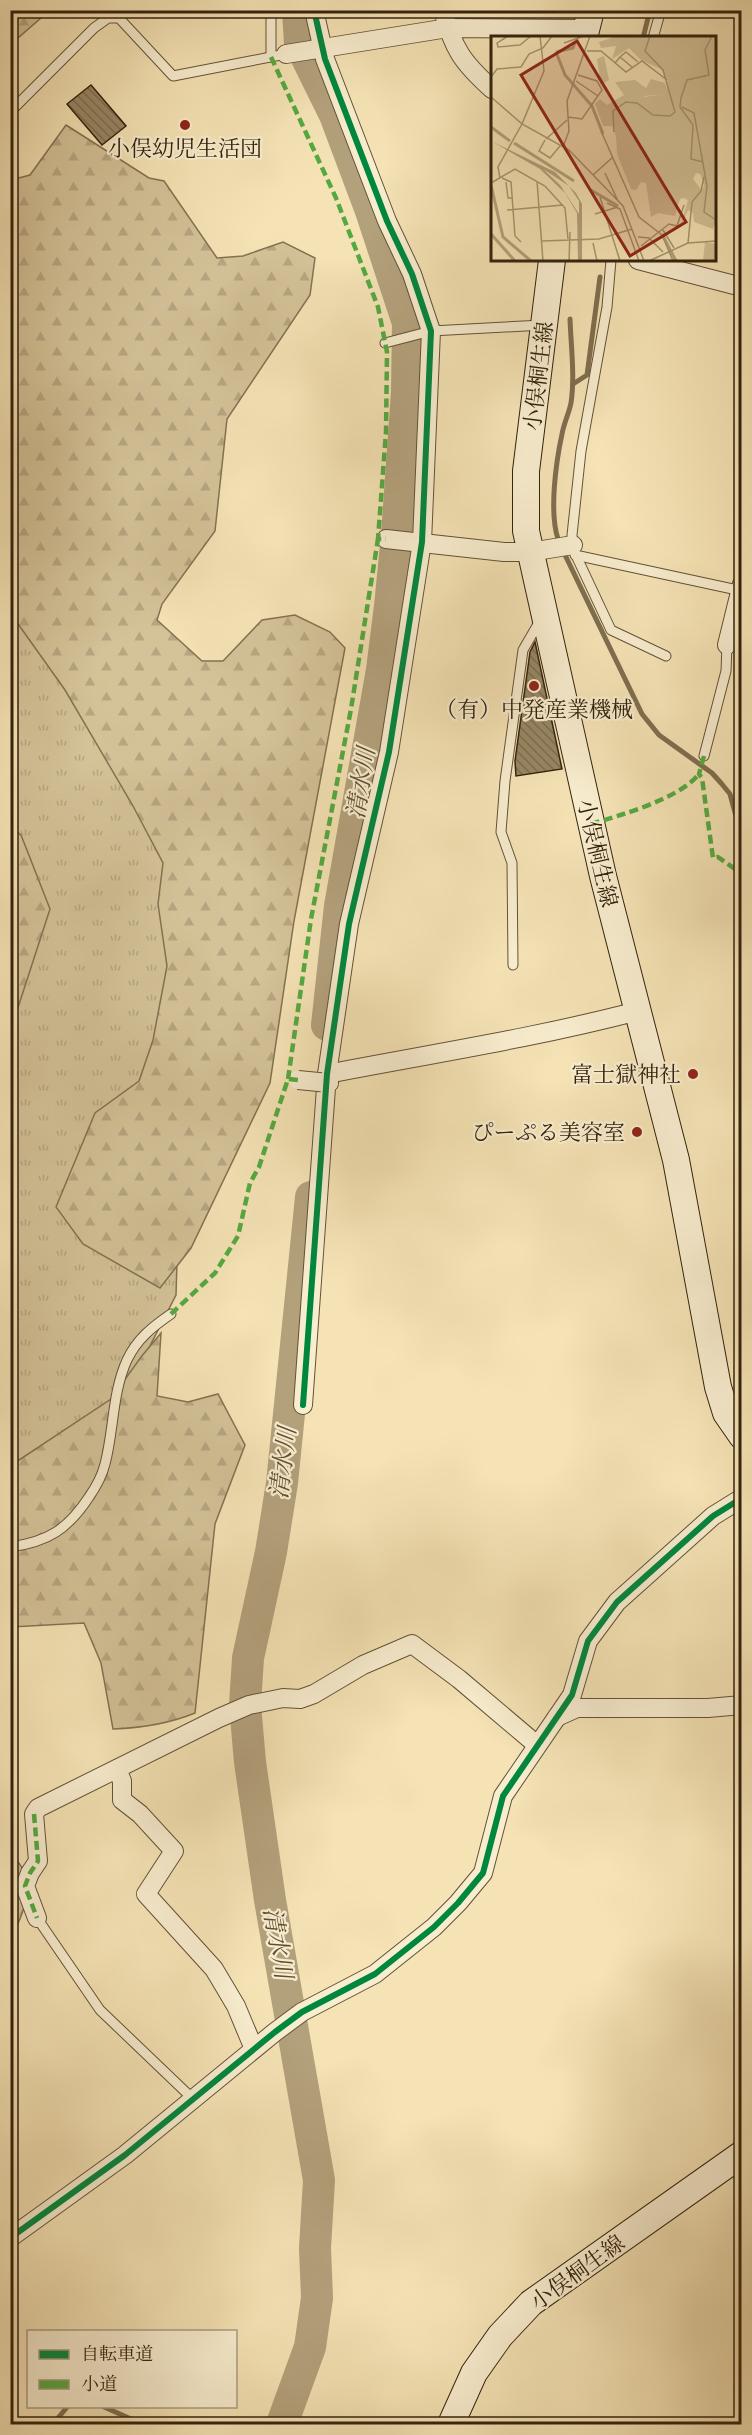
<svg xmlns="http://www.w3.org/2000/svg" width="752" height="2435" viewBox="0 0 752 2435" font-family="'IM FELL DW Pica','Noto Serif JP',serif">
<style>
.grass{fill:url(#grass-tufts);stroke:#837252;stroke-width:1.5}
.forest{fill:url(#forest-firs);stroke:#837252;stroke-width:1.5}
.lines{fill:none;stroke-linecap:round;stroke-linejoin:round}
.stream{stroke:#7f6e4f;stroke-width:5}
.river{stroke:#b3a17c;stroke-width:32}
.building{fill:url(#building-back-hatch);stroke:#32220c;stroke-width:1.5}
.lane-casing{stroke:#635236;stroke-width:11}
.street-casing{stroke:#635236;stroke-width:20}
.secondary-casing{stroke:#32220c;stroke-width:28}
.lane{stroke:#f8edcf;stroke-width:9}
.street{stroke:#f8edcf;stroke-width:18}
.secondary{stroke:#f8edcf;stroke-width:26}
.street-bridge-casing{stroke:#635236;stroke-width:20;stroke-linecap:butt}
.street-bridge{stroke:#f8edcf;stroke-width:18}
.quiet{stroke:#54aa41;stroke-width:4.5;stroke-dasharray:9 4.5;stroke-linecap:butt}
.cycleway-casing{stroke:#f8edcf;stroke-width:10}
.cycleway{stroke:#00873e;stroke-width:6}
.poi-dot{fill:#8f2418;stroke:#f8edcf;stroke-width:2}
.labels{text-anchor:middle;stroke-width:4.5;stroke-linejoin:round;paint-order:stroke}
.poi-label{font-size:22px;fill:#32220c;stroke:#f8edcf}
.street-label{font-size:22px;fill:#32220c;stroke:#f8edcf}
.water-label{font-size:24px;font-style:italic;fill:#5f4e33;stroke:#f8edcf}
.inset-river{fill:none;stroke:#b3a17c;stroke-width:3}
.inset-road{fill:none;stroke:#a79671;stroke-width:1.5}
.view{fill:#8f2418;fill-opacity:0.15;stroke:#8f2418;stroke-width:3}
.inset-edge{fill:none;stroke:#32220c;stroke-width:3}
</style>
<defs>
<pattern id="grass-tufts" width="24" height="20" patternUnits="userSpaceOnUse" patternTransform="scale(1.5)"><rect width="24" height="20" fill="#d4c298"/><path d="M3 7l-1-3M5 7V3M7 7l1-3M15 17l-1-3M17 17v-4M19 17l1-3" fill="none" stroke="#b6a682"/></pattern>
<pattern id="forest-firs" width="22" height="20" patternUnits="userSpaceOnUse" patternTransform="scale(1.5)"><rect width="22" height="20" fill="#d4c298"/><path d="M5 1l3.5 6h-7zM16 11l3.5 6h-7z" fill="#b6a682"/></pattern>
<pattern id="building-back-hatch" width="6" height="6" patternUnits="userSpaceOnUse" patternTransform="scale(1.5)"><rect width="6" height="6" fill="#978664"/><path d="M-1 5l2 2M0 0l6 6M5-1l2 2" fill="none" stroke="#7c6d51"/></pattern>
</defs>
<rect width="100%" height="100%" fill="#f5e3b5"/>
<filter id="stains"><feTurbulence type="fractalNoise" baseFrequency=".00333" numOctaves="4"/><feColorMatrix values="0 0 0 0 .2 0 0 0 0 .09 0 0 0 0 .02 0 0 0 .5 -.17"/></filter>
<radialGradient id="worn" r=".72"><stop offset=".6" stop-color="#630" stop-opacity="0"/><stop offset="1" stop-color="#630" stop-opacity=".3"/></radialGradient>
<!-- grass -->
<path class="grass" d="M11 595 199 860 183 1062 176 1295 11 1617Z"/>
<!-- forest -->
<g class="forest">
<path d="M11 10H49V11L11 44Z"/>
<path d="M66 125 149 178 164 181 217 258 243 256 283 242 315 258 310 295 227 419 215 531 162 604 157 620 202 661H223L262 620 295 615 330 632 345 648 294 921 270 1083 191 1248 160 1288 83 1244 56 1207 95 1113 139 1081 153 1040 167 966 158 904 163 863 133 806 65 690 11 614V180L30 175Z"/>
<path d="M11 827 21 835 50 909 12 1026 11 1039Z"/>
<path d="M161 1333 157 1396 188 1402 218 1394 245 1445 215 1524 195 1713C168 1724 143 1728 113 1729L101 1663 84 1623 11 1627 10 1466 111 1399 141 1357Z"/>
<path d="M11 1855C41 1880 23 1911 11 1940Z"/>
</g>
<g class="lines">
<!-- stream -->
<g class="stream">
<path d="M643 38 650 10"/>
<path d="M573 384 587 375 600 277"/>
<path d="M558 539C549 512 556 462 562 434 564 423 569 413 571 403 575 376 571 347 570 319"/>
<path d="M566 557 642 714 659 735 712 773 721 783 730 794 742 838"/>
<path d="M102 2406 142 2424"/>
<path d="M53 2424 68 2406"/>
</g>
<!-- river -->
<g class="river">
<path d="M298 10 300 44 335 115 371 211 408 323 407 392 397 535 390 606 382 670 340 906 327 1025"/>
<path d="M282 2424 310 2347 317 2298 315 2248 319 2180 270 1900 250 1762 245 1705 248 1658 271 1552 282 1483 311 1197"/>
</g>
</g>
<!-- building -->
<g class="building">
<path d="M91 85 126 126 102 145 67 104Z"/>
<path d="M535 642 562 769 516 776 515 761 530 652Z"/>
</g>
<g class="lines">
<defs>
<g id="lane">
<path d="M653 38 661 10"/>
<path d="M271 57V10"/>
<path d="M10 112 94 28 108 18H119L173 76 286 54"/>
<path d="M611 260 607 307 581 451 572 535 573 549 611 630 666 656"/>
<path d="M385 343 431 331 543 325"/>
<path d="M575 555 742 591"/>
<path d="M704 756 726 671 727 645"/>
<path d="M513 965 512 863 501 832 505 781 523 650 541 619"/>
<path d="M10 1547C48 1542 68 1529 89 1497 96 1487 102 1476 105 1464 114 1430 112 1393 127 1360 137 1339 152 1327 171 1314"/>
<path d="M37 1918 100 2010 193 2099"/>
</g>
<g id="street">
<path d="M443 10C453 49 463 63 492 89"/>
<path d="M286 54 448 28 586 29"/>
<path d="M638 260 742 287"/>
<path d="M386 539 504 552H530L573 545"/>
<path d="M727 645 742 584"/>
<path d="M329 1083 327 1074C431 1054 534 1038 638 1011"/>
<path d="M303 1405 327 1074 349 924 389 752 422 542 431 331 412 274 387 221 325 59 314 10"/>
<path d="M557 1717 577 1708H708L742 1705"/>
<path d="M117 1769 122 1781V1800L140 1814 174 1851 146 1894 214 1969 236 2006 254 2049"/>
<path d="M37 1918 25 1886 30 1873 38 1861 34 1814 38 1808 219 1718 249 1705 283 1698 300 1699 314 1694 363 1665 412 1644 459 1679 537 1745"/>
<path d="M10 2238 125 2155 275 2032 302 2012 375 1974 434 1927 458 1903 483 1873 503 1796 572 1695 588 1641 617 1602 713 1516 742 1498"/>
</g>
<g id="secondary">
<path d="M584 38 591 10"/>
<path d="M552 260 526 471V531L603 876 676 1160 718 1387 726 1413 742 1436"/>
<path d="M451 2424 474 2373 500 2336 531 2303 742 2154"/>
</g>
</defs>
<!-- lane casing -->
<use href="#lane" class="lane-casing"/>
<!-- street casing -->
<use href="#street" class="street-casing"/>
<!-- secondary casing -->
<use href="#secondary" class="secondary-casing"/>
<!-- lane -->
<use href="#lane" class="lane"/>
<!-- street -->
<use href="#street" class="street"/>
<!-- secondary -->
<use href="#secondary" class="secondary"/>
<defs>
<path id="street-bridge" d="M298 1080 329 1083"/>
</defs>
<!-- street-bridge casing -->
<use href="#street-bridge" class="street-bridge-casing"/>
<!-- street-bridge -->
<use href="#street-bridge" class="street-bridge"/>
<!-- quiet -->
<g class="quiet">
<path d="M271 57 336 198 378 307 387 352 386 432 378 539H386"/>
<path d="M704 756 699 774 702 778 713 858 718 857 742 874"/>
<path d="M591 824C621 815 679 799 699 774"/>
<path d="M288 1079 311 919 351 709 378 539"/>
<path d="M171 1314 215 1273 238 1236 250 1183 259 1167 288 1079 298 1080"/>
<path d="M34 1814 38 1861 30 1873 25 1886 37 1918"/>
</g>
<defs>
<g id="cycleway">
<path d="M303 1405 327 1074 349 924 389 752 422 542 431 331 412 274 387 221 325 59 314 10"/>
<path d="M10 2238 125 2155 275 2032 302 2012 375 1974 434 1927 458 1903 483 1873 503 1796 572 1695 588 1641 617 1602 713 1516 742 1498"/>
</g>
</defs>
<!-- cycleway casing -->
<use href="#cycleway" class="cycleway-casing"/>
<!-- cycleway -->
<use href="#cycleway" class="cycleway"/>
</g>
<!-- markers -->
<g class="poi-dot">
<circle cx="185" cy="125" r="6"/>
<circle cx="534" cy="686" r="6"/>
<circle cx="693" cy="1074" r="6"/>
<circle cx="637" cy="1132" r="6"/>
</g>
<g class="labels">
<!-- poi labels -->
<g class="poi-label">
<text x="185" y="156">小俣幼児生活団</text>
<text x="534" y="717">（有）中発産業機械</text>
<text x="681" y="1082" text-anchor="end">富士獄神社</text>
<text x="625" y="1140" text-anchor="end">ぴーぷる美容室</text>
</g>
<!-- street labels -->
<g class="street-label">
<text transform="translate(538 376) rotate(-83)" y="8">小俣桐生線</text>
<text transform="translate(598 853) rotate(77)" y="8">小俣桐生線</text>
<text transform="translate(577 2272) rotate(-36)" y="8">小俣桐生線</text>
</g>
<!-- water labels -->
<g class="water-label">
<text transform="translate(361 783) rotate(-81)" y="8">清水川</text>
<text transform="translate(283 1463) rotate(-83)" y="8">清水川</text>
<text transform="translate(278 1943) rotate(80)" y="8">清水川</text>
</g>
</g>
<!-- overview -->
<g transform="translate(491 36)">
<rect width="225" height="225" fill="#f5e3b5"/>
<path d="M150 0H225L220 47 225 55V187L204 185 206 163 213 150 208 132 191 130 175 144 163 141 142 131 124 98 122 65 175 58 177 38 162 27Z" fill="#d4c298"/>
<path d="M126 0H158L161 21 173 22 178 29 180 50 170 33 150 24 138 12 121 23 125 10 110 12 108 6ZM191 0H204L189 12H169L165 7 166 3 187 4ZM225 0V59L216 37 219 7ZM113 20 118 44 110 49 106 23ZM191 32H201L202 38 210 36 225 93V169L214 174 225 185 222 193 203 186 202 177 197 174 190 189 197 164 193 162 189 163 184 180 167 177 160 181 155 147 150 146 145 154 140 153 126 118 125 98 133 97 144 129 166 141 177 138 190 115 191 74 193 68 198 69 202 74 203 104 210 119 195 128 214 132 216 140 205 137 202 143 213 157 211 168 215 170 221 163 225 120 204 53 199 52 194 58 187 55ZM160 43 174 47 177 58 153 60V65L170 76 186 73 176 93 177 103 163 126 150 121 141 96 148 66 135 69 123 94 121 90H112L104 68 109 63 116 69 133 59 124 46 144 44 155 52ZM214 206 225 208V225H212Z" fill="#d4c298"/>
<path d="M0 105 64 136 85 157 91 168V225H87L86 177 74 157 49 133ZM52 133 78 150 88 165V178L69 149Z" fill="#b3a17c" fill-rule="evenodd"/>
<path class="inset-river" d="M65 16 82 12 84 6M65 16 74 39 101 70 112 98M0 91 19 105M23 107 83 145M0 149 12 201 40 225M100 154 127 170M0 198 24 225M171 198 185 225"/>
<path class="inset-road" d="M17 0 6 7 7 11 29 9 40 0M49 0 53 35 31 88 78 114 132 170 153 225M73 7 93 0M96 15H110L135 36 151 25 176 44M129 21 135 16 147 26M124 27 129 21 141 31M0 41 6 33 30 31 38 18 52 12 61 0M85 45 107 60M0 61 31 88 7 131 9 142M191 71 203 77 216 150 213 176 225 184M77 81 91 83 111 54 106 45 87 39M110 95 148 181 171 199 182 225M123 96 122 75 135 66 146 67 162 79 179 80 184 76 172 34 154 15 159 0M55 103 76 84M54 104 48 115 59 122 69 110M72 111 78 95 76 65 99 0M212 126 200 123 202 89 189 71 190 62 196 44 218 39 214 14 221 0M114 137 127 165M102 139 122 121M11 142 20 146 24 200 30 206M46 145 52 225M15 146 17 162H22M0 147 24 133 54 150 74 172 77 203M109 161 129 225M116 167 129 173 148 225M16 174 72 169M104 178 127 171M172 194 183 212M147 201 158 202 172 216M51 205 108 203 141 193M102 207 106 225M197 207 201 166 210 155 213 141M150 210 178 188 186 190 193 169M78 225 79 196M158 225 197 207 225 205"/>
<path class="view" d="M86 5 195 186 139 220 30 39Z"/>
<rect width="225" height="225" class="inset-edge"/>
</g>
<!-- margin -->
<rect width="752" height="2435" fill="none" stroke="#f5e3b5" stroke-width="36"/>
<rect x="12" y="12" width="728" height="2411" fill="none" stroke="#32220c" stroke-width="3"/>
<rect x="18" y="18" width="716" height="2399" fill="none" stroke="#32220c" stroke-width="1.5"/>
<!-- legend -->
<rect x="27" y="2330" width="210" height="78" fill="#f8edcf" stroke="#a99c81" stroke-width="1.5"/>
<rect x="39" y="2350" width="30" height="9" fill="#00873e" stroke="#a99c81" stroke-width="1.5"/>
<text x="81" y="2360" font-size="18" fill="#32220c">自転車道</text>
<rect x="39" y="2380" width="30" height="9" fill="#54aa41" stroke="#a99c81" stroke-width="1.5"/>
<text x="81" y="2390" font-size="18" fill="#32220c">小道</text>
<rect width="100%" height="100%" filter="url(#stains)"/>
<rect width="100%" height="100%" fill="url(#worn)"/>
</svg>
